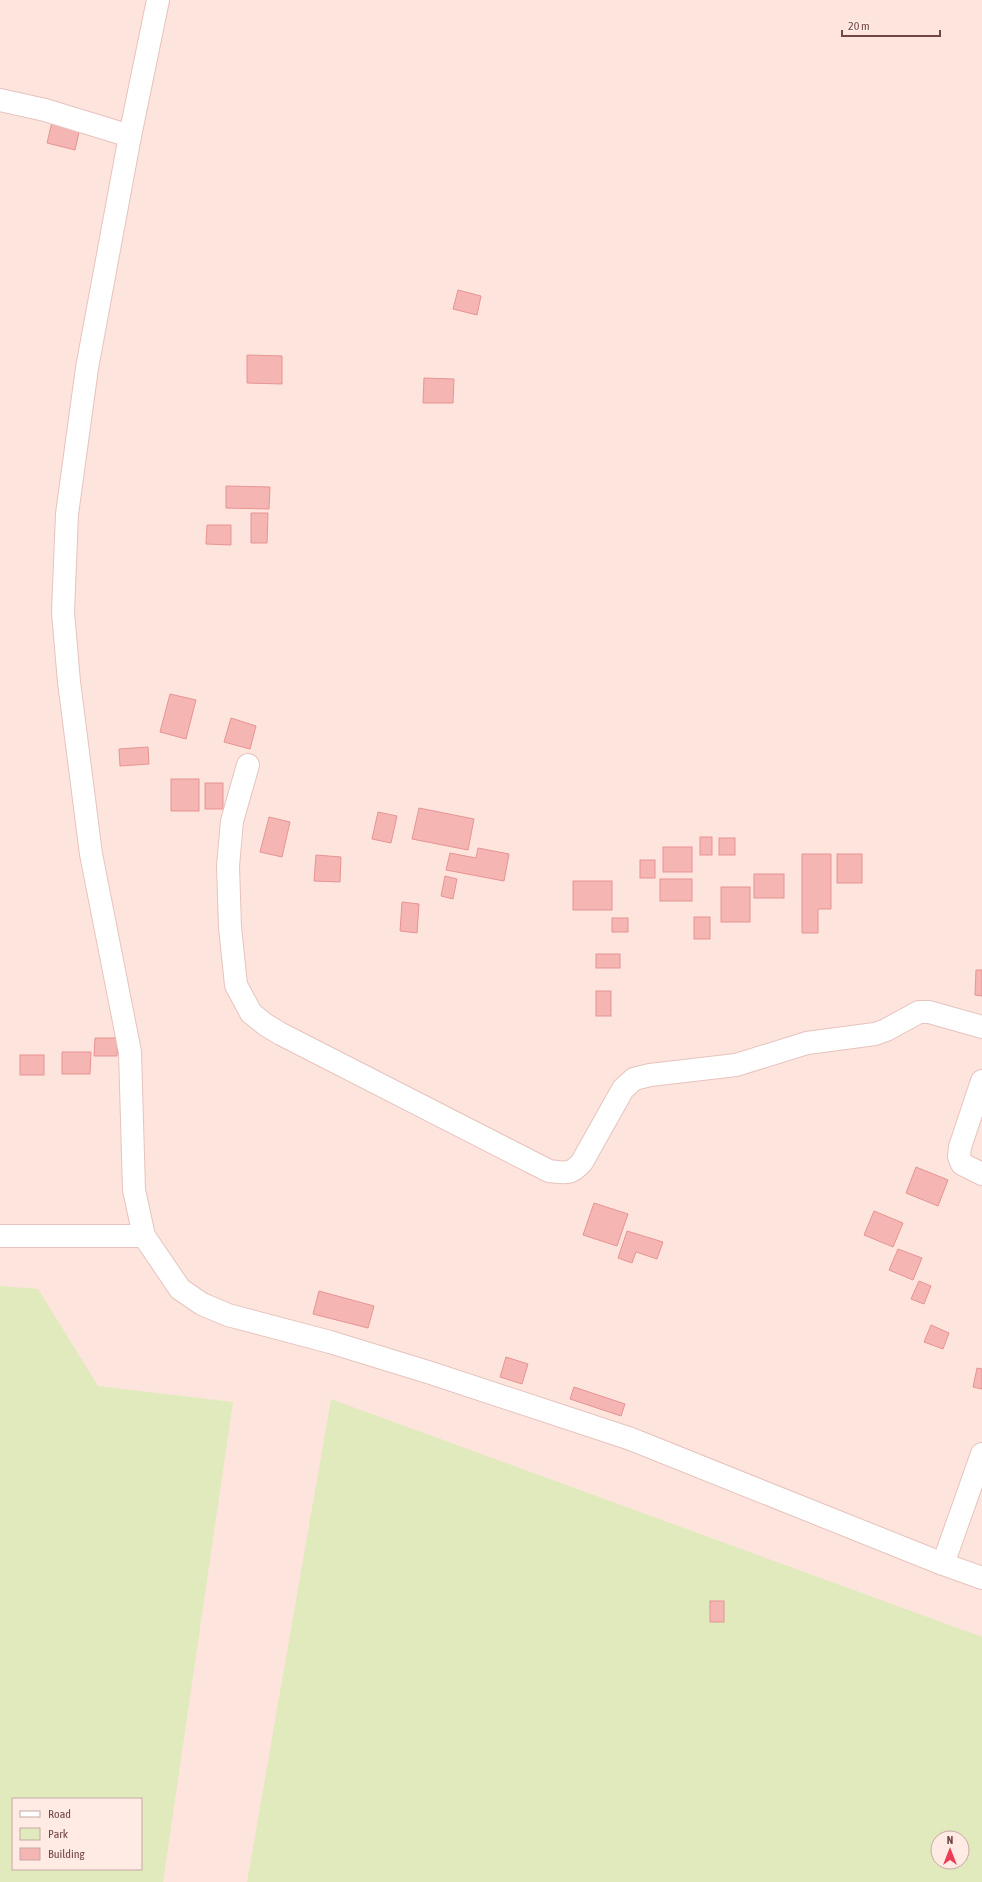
<svg xmlns="http://www.w3.org/2000/svg" width="982" height="1882" viewBox="0 0 982 1882" font-family="'Asap Condensed',sans-serif">
<style>
.green{fill:#e0eabc;fill-rule:evenodd}
.building{fill:#f4b5b3;stroke:#e79493}
.lines{fill:none;stroke-linecap:round;stroke-linejoin:round}
.minor-casing{stroke:#e6c3be;stroke-width:24}
.minor{stroke:#fff;stroke-width:22}
</style>
<rect width="100%" height="100%" fill="#fde5dd"/>
<!-- green -->
<g class="green">
<path d="M0 1286 38 1289 98 1386 233 1402 163 1882H0ZM13 1799H141V1869H13Z"/>
<path d="M331 1399 982 1637V1882H247ZM938 1838H962V1862H938Z"/>
</g>
<!-- building -->
<g class="building">
<path d="M52 122 80 128 75 150 47 143Z"/>
<path d="M458 290 481 296 477 315 453 309Z"/>
<path d="M247 355 282 356V384L247 383Z"/>
<path d="M424 378 454 379 453 403H423Z"/>
<path d="M226 486 270 487 269 509 226 508Z"/>
<path d="M251 513H268L267 543H251Z"/>
<path d="M207 525H231V545L206 544Z"/>
<path d="M170 694 196 700 186 739 160 732Z"/>
<path d="M231 718 256 726 250 749 224 742Z"/>
<path d="M148 747 149 764 120 766 119 749Z"/>
<rect x="171" y="779" width="28" height="32"/>
<rect x="205" y="783" width="18" height="26"/>
<path d="M419 808 474 819 468 850 412 839Z"/>
<path d="M378 812 397 816 391 843 372 839Z"/>
<path d="M269 817 290 822 282 857 260 852Z"/>
<rect x="700" y="837" width="12" height="18"/>
<rect x="719" y="838" width="16" height="17"/>
<rect x="663" y="847" width="29" height="25"/>
<path d="M478 848 509 854 504 881 446 870 450 853 476 858Z"/>
<path d="M802 854H831V909H818V933H802Z"/>
<rect x="837" y="854" width="25" height="29"/>
<path d="M316 855 341 857 340 882 314 881Z"/>
<rect x="640" y="860" width="15" height="18"/>
<rect x="754" y="874" width="30" height="24"/>
<path d="M445 876 457 879 453 899 441 896Z"/>
<rect x="660" y="879" width="32" height="22"/>
<rect x="573" y="881" width="39" height="29"/>
<rect x="721" y="887" width="29" height="35"/>
<path d="M402 902 419 904 417 933 400 931Z"/>
<rect x="694" y="917" width="16" height="22"/>
<rect x="612" y="918" width="16" height="14"/>
<rect x="596" y="954" width="24" height="14"/>
<path d="M976 970H982V996L975 995Z"/>
<rect x="596" y="991" width="15" height="25"/>
<path d="M95 1038H118L117 1056H94Z"/>
<path d="M62 1052H91L90 1074H62Z"/>
<rect x="20" y="1055" width="24" height="20"/>
<path d="M916 1167 948 1180 938 1206 906 1193Z"/>
<path d="M594 1203 628 1214 617 1246 583 1235Z"/>
<path d="M874 1211 903 1223 893 1247 864 1235Z"/>
<path d="M627 1231 663 1242 657 1259 636 1252 632 1263 618 1258Z"/>
<path d="M898 1249 922 1258 913 1280 889 1270Z"/>
<path d="M919 1281 931 1286 924 1304 911 1299Z"/>
<path d="M319 1291 374 1306 368 1328 313 1314Z"/>
<path d="M931 1325 949 1333 943 1349 924 1342Z"/>
<path d="M506 1357 528 1364 522 1384 500 1377Z"/>
<path d="M977 1368 982 1369V1389L973 1387Z"/>
<path d="M574 1387 625 1404 621 1416 570 1399Z"/>
<rect x="710" y="1601" width="14" height="21"/>
</g>
<g class="lines">
<defs>
<g id="minor">
<path d="M158 0 130 136 87 368 67 514 63 612 69 682 91 854 130 1052 134 1190 144 1236 180 1289 202 1304 228 1315 330 1342 431 1373 631 1439 943 1564 982 1578"/>
<path d="M0 100 45 110 130 136"/>
<path d="M248 765 232 821 228 866 230 927 236 985 251 1013 266 1025 281 1034 549 1171C565 1173 571 1175 582 1162L623 1089 634 1079 650 1075 736 1065 807 1043 875 1034 886 1030 919 1012H929L982 1027"/>
<path d="M982 1081 960 1147 959 1157 962 1164 982 1174"/>
<path d="M0 1236H144"/>
<path d="M943 1564 982 1454"/>
</g>
</defs>
<!-- minor casing -->
<use href="#minor" class="minor-casing"/>
<!-- minor -->
<use href="#minor" class="minor"/>
</g>
<!-- legend -->
<rect x="12" y="1798" width="130" height="72" fill="#ffeae4" stroke="#c7a8a5"/>
<rect x="20" y="1811" width="20" height="6" fill="#ffffff" stroke="#c7a8a5"/>
<text x="48" y="1818" font-size="12" fill="#734546">Road</text>
<rect x="20" y="1828" width="20" height="12" fill="#e0eabc" stroke="#c7a8a5"/>
<text x="48" y="1838" font-size="12" fill="#734546">Park</text>
<rect x="20" y="1848" width="20" height="12" fill="#f4b5b3" stroke="#c7a8a5"/>
<text x="48" y="1858" font-size="12" fill="#734546">Building</text>
<!-- north arrow -->
<g transform="translate(950 1850)"><circle r="19" fill="#ffeae4" stroke="#c7a8a5"/>
<path d="M0-3L7 15L0 10L-7 15Z" fill="#ee3b56"/>
<text y="-6" font-size="11" font-weight="bold" text-anchor="middle" fill="#734546">N</text>
</g>
<!-- scale -->
<path d="M842 30v6h98v-6" fill="none" stroke="#734546" stroke-width="2"/>
<text x="848" y="30" font-size="12" fill="#734546" stroke="#ffeae4" stroke-width="3" paint-order="stroke">20 m</text>
</svg>
